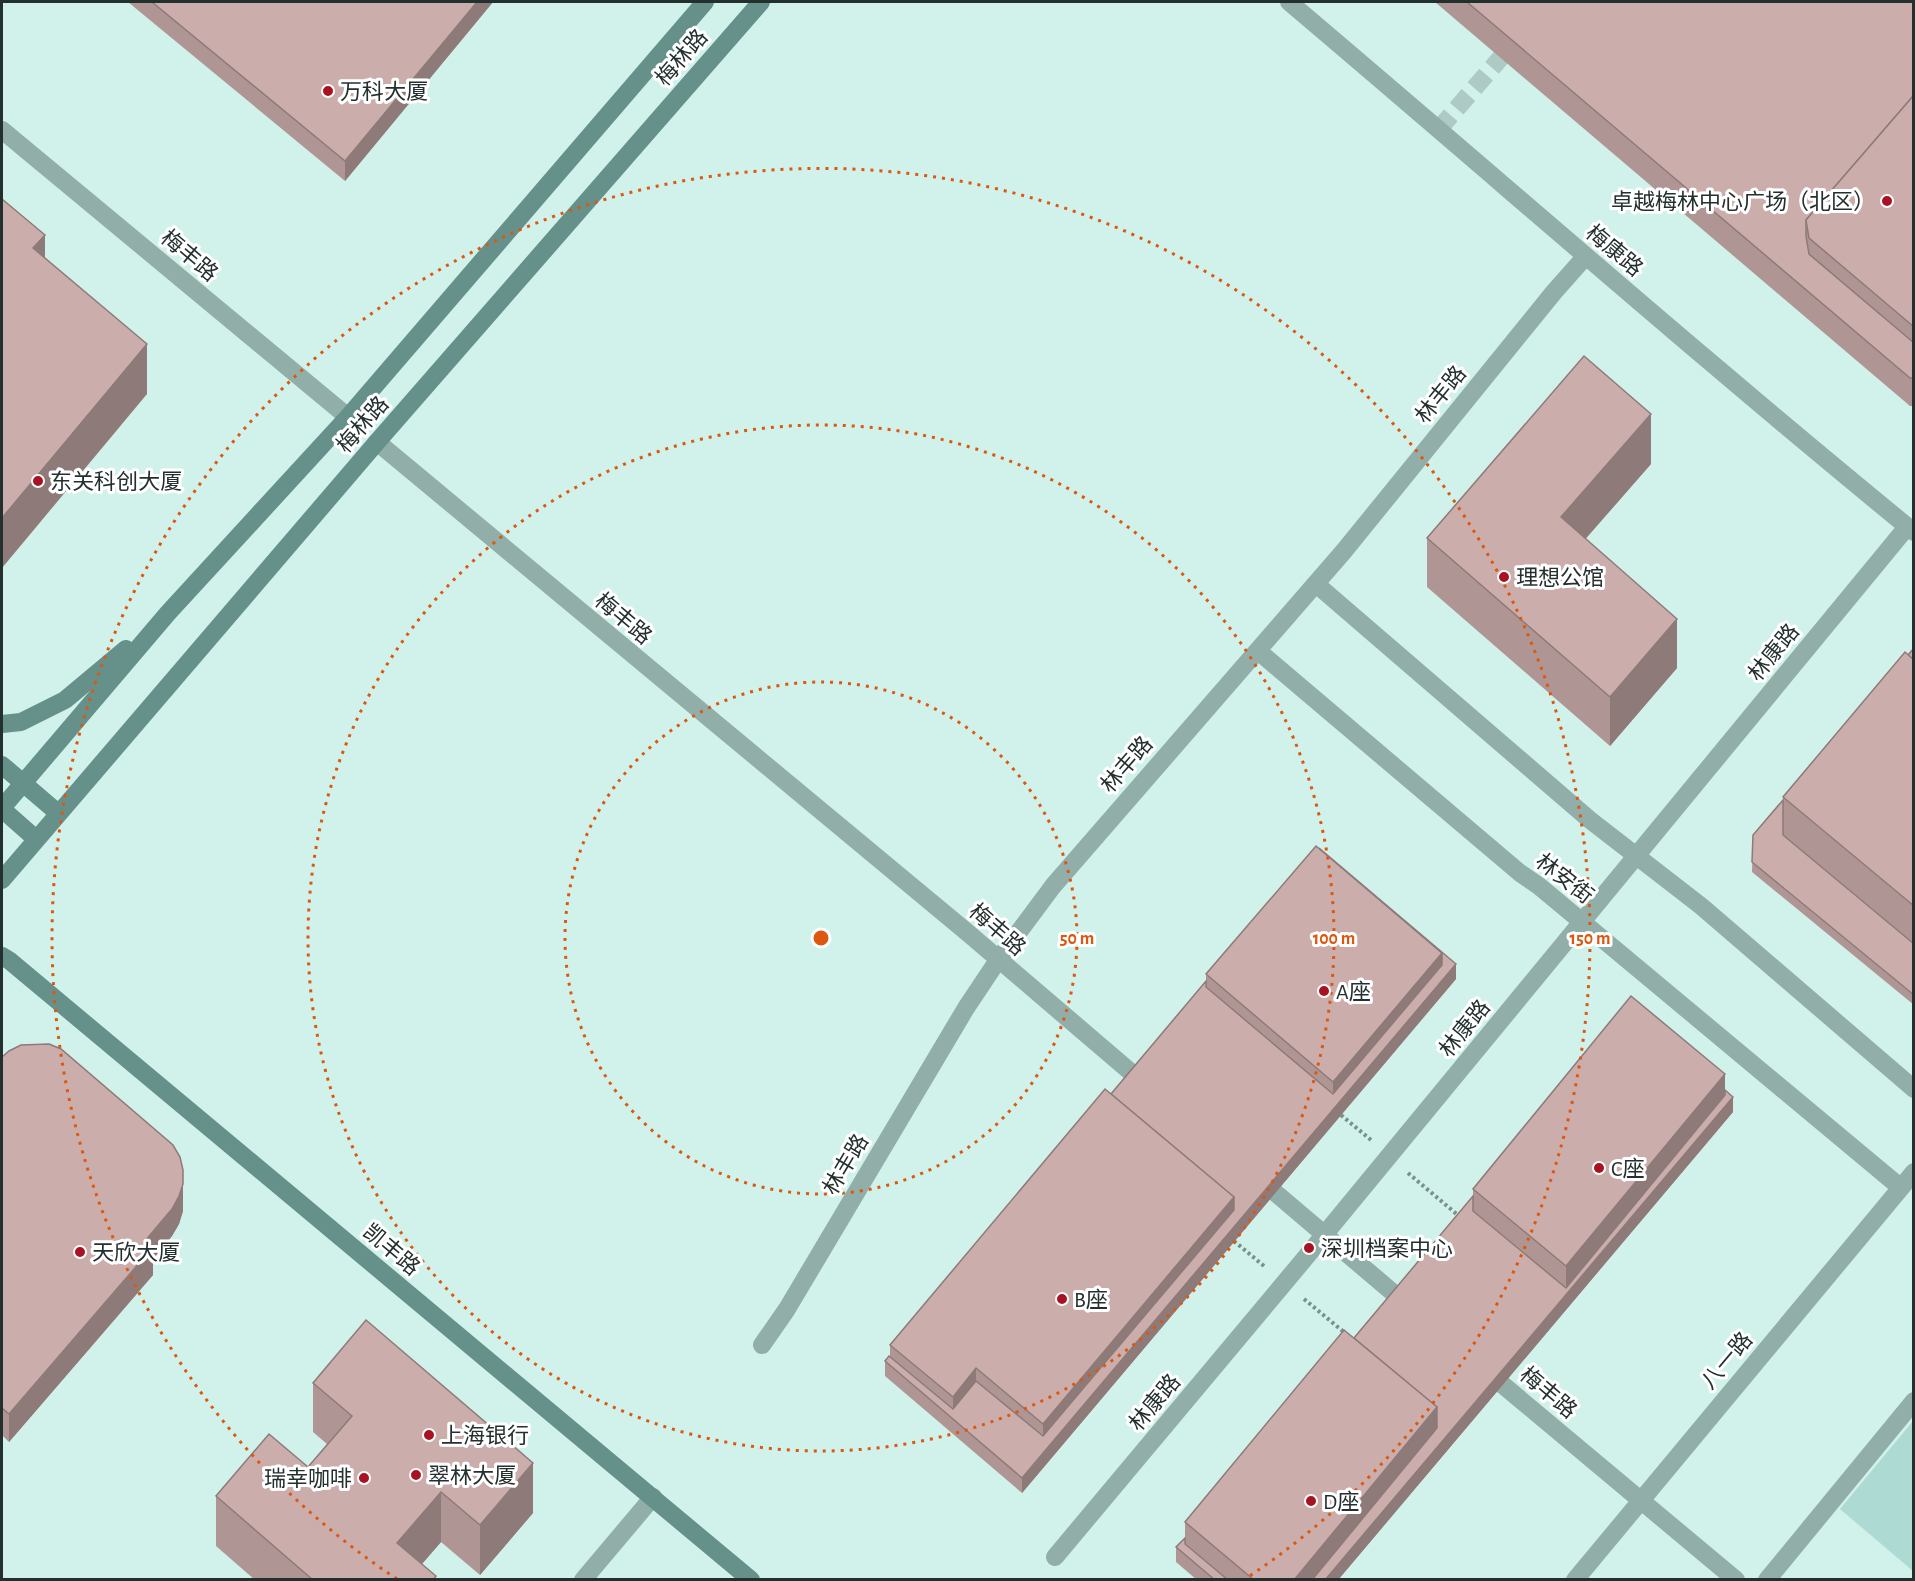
<svg xmlns="http://www.w3.org/2000/svg" width="1915" height="1581" viewBox="0 0 1915 1581" font-family="'Alegreya Sans','Noto Sans SC',sans-serif">
<style>
.green{fill:#addbd3}
.lines{fill:none;stroke-linecap:round;stroke-linejoin:round}
.street-tunnel{stroke:#aecac5;stroke-width:18;stroke-dasharray:18 9;stroke-linecap:butt}
.path{stroke:#7a908c;stroke-width:4;stroke-dasharray:3 3;stroke-linecap:butt}
.street{stroke:#91aea9;stroke-width:18}
.secondary{stroke:#65918a;stroke-width:18}
.wall{fill:#af9694}
.shaded-wall{fill:#8e7a78}
.building{fill:#cbaeac;stroke:#8e7a78;stroke-width:1.5}
.ring{fill:none;stroke:#de570e;stroke-width:3;stroke-dasharray:3 6}
.poi-dot{fill:#a81222;stroke:#fff;stroke-width:2}
.labels{text-anchor:middle;stroke-width:6;stroke-linejoin:round;paint-order:stroke}
.street-label{font-size:22px;fill:#23302e;stroke:#fff}
.poi-label{font-size:22px;fill:#23302e;stroke:#fff;text-anchor:start}
.centre{fill:#de570e;stroke:#fff;stroke-width:3}
.ring-label{font-size:18px;text-anchor:middle;font-weight:bold;fill:#de570e;stroke:#fff;stroke-width:6;stroke-linejoin:round;paint-order:stroke}
</style>
<rect width="100%" height="100%" fill="#d1f1eb"/>
<!-- green -->
<path class="green" d="M1913 1421V1571L1840 1509Z"/>
<g class="lines">
<!-- street-tunnel -->
<path class="street-tunnel" d="M1439 129 1549 2"/>
<!-- path -->
<g class="path">
<path d="M1341 1115 1371 1140"/>
<path d="M1408 1173 1459 1216"/>
<path d="M1234 1241 1264 1266"/>
<path d="M1304 1299 1345 1333"/>
</g>
<!-- street -->
<g class="street">
<path d="M1289 2C1497 178 1702 359 1914 532"/>
<path d="M2 130 348 417"/>
<path d="M377 442 968 933 1147 1086"/>
<path d="M1316 584 1590 820 1701 906 1914 1089"/>
<path d="M1258 651 1520 873 1539 886 1900 1187"/>
<path d="M1258 1178 1411 1308"/>
<path d="M762 1345 787 1309 966 1008 998 960 1053 886 1344 551 1554 292 1585 257"/>
<path d="M1485 1370 1736 1580"/>
<path d="M1055 1557 1301 1263 1907 527"/>
<path d="M583 1580 653 1497"/>
<path d="M1575 1580 1914 1172"/>
<path d="M1767 1580 1914 1401"/>
</g>
<!-- secondary -->
<g class="secondary">
<path d="M2 724 21 722 65 700 126 649"/>
<path d="M2 765 58 813"/>
<path d="M2 808 168 613 348 417 705 2"/>
<path d="M2 809 36 839"/>
<path d="M2 880 377 442 761 2"/>
<path d="M2 956 10 961 751 1580"/>
</g>
</g>
<!-- wall -->
<g class="wall">
<path d="M128 2H493L345 181Z"/>
<path d="M1435 2H1914V406H1910Z"/>
<path d="M1651 464 1585 539 1677 668 1610 746 1427 587V538Z"/>
<path d="M1914 648V1005L1752 872 1753 835 1783 800V797Z"/>
<path d="M1319 848 1456 979 1022 1493 885 1376V1361L890 1357V1345L1111 1094 1206 981V974Z"/>
<path d="M2 1057 183 1198V1211L179 1224 172 1236 153 1259V1275L9 1442 2 1435Z"/>
<path d="M1725 1090 1733 1112 1338 1580H1197L1176 1562V1547L1185 1538V1522L1354 1338 1473 1196V1189Z"/>
<path d="M313 1383 533 1513 480 1575 441 1542 422 1564 436 1580H255L216 1546V1496L308 1467 327 1444 313 1432Z"/>
</g>
<!-- shaded-wall -->
<g class="shaded-wall">
<path d="M477 2H493L345 181V161Z"/>
<path d="M45 235V284L33 248Z"/>
<path d="M147 344V394L2 568V518Z"/>
<path d="M1651 414V464L1561 567V517Z"/>
<path d="M1677 619V668L1610 746V697Z"/>
<path d="M1442 953V980L1333 1109V1082Z"/>
<path d="M1456 964V979L1022 1493V1478Z"/>
<path d="M1725 1074V1106L1733 1097V1112L1338 1580H1325L1566 1294V1266Z"/>
<path d="M183 1170V1211L179 1224 172 1236 153 1259V1275L9 1442V1414L145 1241Z"/>
<path d="M1234 1197V1225L1043 1451V1424Z"/>
<path d="M976 1368V1396L953 1419V1397Z"/>
<path d="M1437 1407V1443L1324 1580H1294Z"/>
<path d="M533 1463V1513L480 1575V1525Z"/>
<path d="M441 1492V1542L408 1580 397 1543Z"/>
</g>
<!-- building -->
<g class="building">
<path d="M152 2H477L345 161Z"/>
<path d="M1467 2H1914V95L1806 220V236L1809 254 1914 343V378H1910Z"/>
<path d="M1914 95V327L1809 238 1806 220Z"/>
<path d="M2 199 45 235 33 248 147 344 2 518Z"/>
<path d="M1584 356 1651 414 1561 517 1677 619 1610 697 1427 538Z"/>
<path d="M1914 648V660L1908 655Z"/>
<path d="M1905 652 1914 660V906L1783 797Z"/>
<path d="M1783 800V835L1914 944V995L1752 862 1753 835Z"/>
<path d="M1316 846 1442 953 1333 1082 1206 974Z"/>
<path d="M1319 848 1456 964 1022 1478 885 1361 889 1356 953 1409 976 1381 1043 1436 1234 1210V1197L1111 1094 1206 981V987L1333 1094 1442 965V953Z"/>
<path d="M1631 996 1725 1074 1566 1266 1473 1189Z"/>
<path d="M49 1044 61 1049 173 1145 180 1157 183 1170V1184L179 1196 172 1209 145 1241 153 1247 9 1414 2 1408V1057L9 1051 21 1045Z"/>
<path d="M1105 1089 1234 1197 1043 1424 976 1368 953 1397 890 1345Z"/>
<path d="M1725 1090 1733 1097 1325 1580H1312L1437 1428V1407L1354 1338 1473 1196V1211L1566 1288 1725 1095Z"/>
<path d="M366 1320 533 1463 480 1525 441 1492 397 1543 436 1576 433 1580H313L216 1496 269 1434 308 1467 352 1416 313 1383Z"/>
<path d="M1344 1330 1437 1407 1294 1580H1254L1185 1522Z"/>
<path d="M1185 1538V1544L1228 1580H1215L1176 1547Z"/>
</g>
<!-- distance rings -->
<g class="ring">
<circle cx="821" cy="938" r="256"/>
<circle cx="821" cy="938" r="513"/>
<path d="M397 1579A769 769 0 1 1 1245 1579"/>
</g>
<!-- markers -->
<g class="poi-dot">
<circle cx="328" cy="91" r="6"/>
<circle cx="1887" cy="201" r="6"/>
<circle cx="38" cy="481" r="6"/>
<circle cx="1504" cy="577" r="6"/>
<circle cx="1324" cy="991" r="6"/>
<circle cx="1599" cy="1168" r="6"/>
<circle cx="1309" cy="1248" r="6"/>
<circle cx="80" cy="1252" r="6"/>
<circle cx="1062" cy="1299" r="6"/>
<circle cx="429" cy="1435" r="6"/>
<circle cx="416" cy="1475" r="6"/>
<circle cx="364" cy="1478" r="6"/>
<circle cx="1311" cy="1501" r="6"/>
</g>
<g class="labels">
<!-- street labels -->
<g class="street-label">
<text transform="translate(681 57) rotate(-49)" y="8">梅林路</text>
<text transform="translate(1615 250) rotate(40)" y="8">梅康路</text>
<text transform="translate(190 255) rotate(40)" y="8">梅丰路</text>
<text transform="translate(1440 394) rotate(-51)" y="8">林丰路</text>
<text transform="translate(362 424) rotate(-49)" y="8">梅林路</text>
<text transform="translate(624 618) rotate(40)" y="8">梅丰路</text>
<text transform="translate(1773 652) rotate(-51)" y="8">林康路</text>
<text transform="translate(1126 764) rotate(-49)" y="8">林丰路</text>
<text transform="translate(1565 878) rotate(38)" y="8">林安街</text>
<text transform="translate(998 929) rotate(41)" y="8">梅丰路</text>
<text transform="translate(1464 1028) rotate(-51)" y="8">林康路</text>
<text transform="translate(845 1164) rotate(-59)" y="8">林丰路</text>
<text transform="translate(392 1249) rotate(40)" y="8">凯丰路</text>
<text transform="translate(1726 1360) rotate(-50)" y="8">八一路</text>
<text transform="translate(1549 1392) rotate(40)" y="8">梅丰路</text>
<text transform="translate(1154 1402) rotate(-50)" y="8">林康路</text>
</g>
<!-- poi labels -->
<g class="poi-label">
<text x="340" y="99">万科大厦</text>
<text x="1875" y="209" text-anchor="end">卓越梅林中心广场（北区）</text>
<text x="50" y="489">东关科创大厦</text>
<text x="1516" y="585">理想公馆</text>
<text x="1336" y="999">A座</text>
<text x="1611" y="1176">C座</text>
<text x="1321" y="1256">深圳档案中心</text>
<text x="92" y="1260">天欣大厦</text>
<text x="1074" y="1307">B座</text>
<text x="441" y="1443">上海银行</text>
<text x="428" y="1483">翠林大厦</text>
<text x="352" y="1486" text-anchor="end">瑞幸咖啡</text>
<text x="1323" y="1509">D座</text>
</g>
</g>
<circle cx="821" cy="938" r="9" class="centre"/>
<g class="ring-label">
<text x="1077" y="944">50 m</text>
<text x="1334" y="944">100 m</text>
<text x="1590" y="944">150 m</text>
</g>
<!-- border -->
<rect width="1915" height="1581" fill="none" stroke="#23302e" stroke-width="6"/>
</svg>
